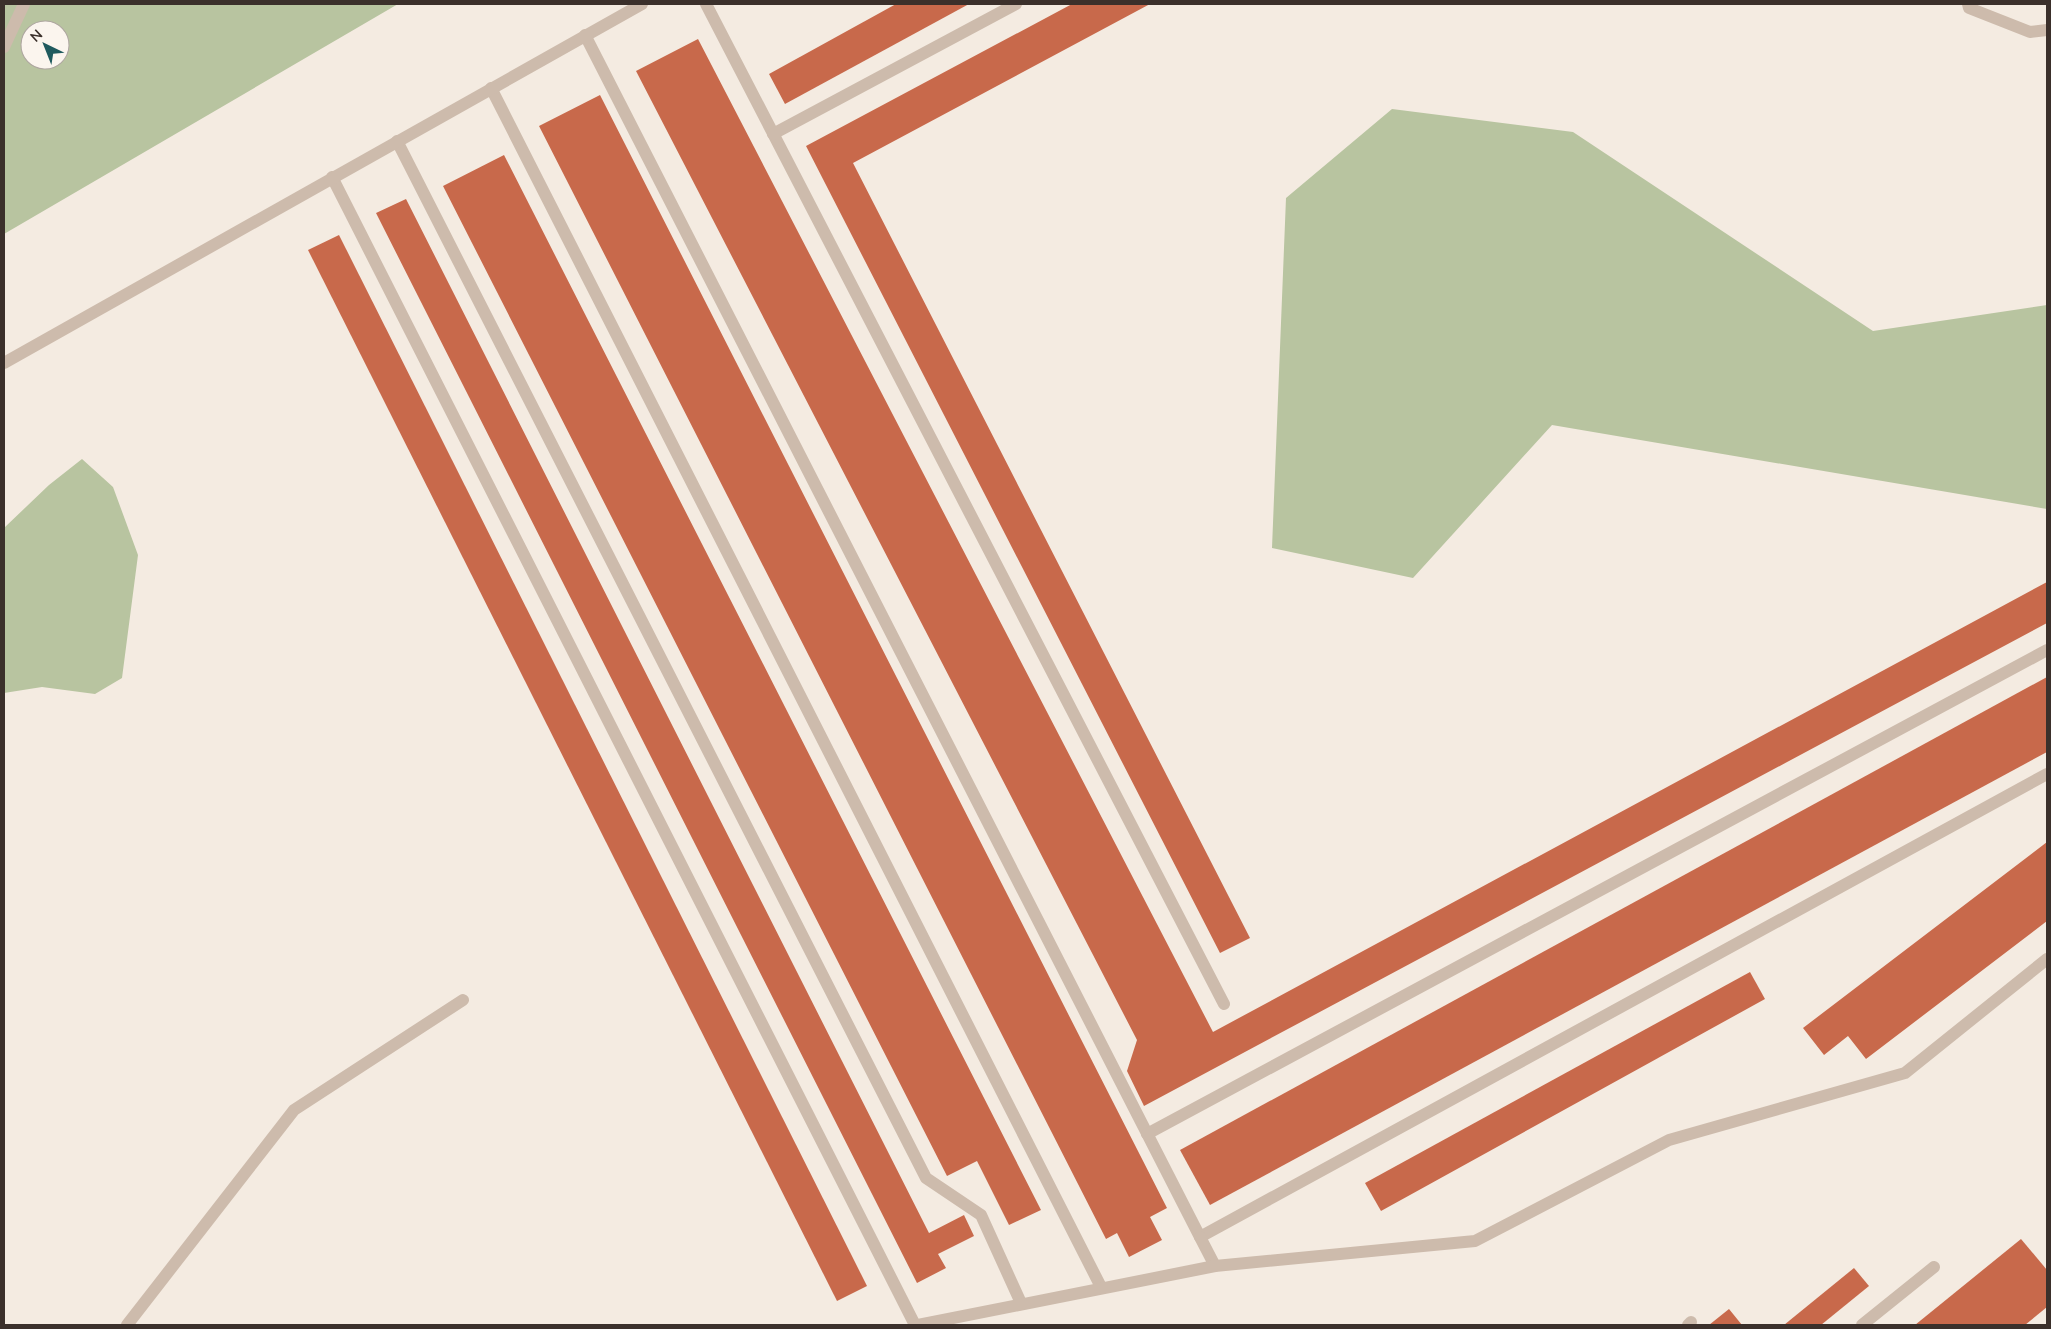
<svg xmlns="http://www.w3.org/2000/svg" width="2051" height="1329" viewBox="0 0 2051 1329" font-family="'Nunito Sans',sans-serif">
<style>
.green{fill:#b8c4a0;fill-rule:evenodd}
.building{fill:#c8694b}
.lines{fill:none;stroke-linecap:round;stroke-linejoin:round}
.lane{stroke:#cdbbac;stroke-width:12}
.street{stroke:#cdbbac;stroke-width:12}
</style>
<rect width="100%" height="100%" fill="#f4ebe1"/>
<!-- green -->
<g class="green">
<path d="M4 4H398L4 234ZM30 30H60V60H30Z"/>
<path d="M1392 109 1573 132 1873 331 2047 305V509L1552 425 1413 578 1272 548 1286 198Z"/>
<path d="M82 459 113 487 138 555 122 678 95 694 42 687 4 693V528L49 485Z"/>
</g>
<!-- building -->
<g class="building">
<path d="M896 4H969L785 104 769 74Z"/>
<path d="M1072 4H1150L853 163 1250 938 1220 953 806 146Z"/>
<path d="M698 39 1213 1032 2047 582V623L1144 1106 1127 1071 1137 1040 636 71Z"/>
<path d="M600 95 1167 1208 1150 1217 1162 1240 1129 1257 1117 1233 1106 1239 539 126Z"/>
<path d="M504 155 1041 1210 1009 1225 977 1161 947 1176 443 186Z"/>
<path d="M406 199 929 1233 964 1215 974 1236 938 1254 946 1268 917 1283 376 213Z"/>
<path d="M339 235 867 1286 837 1301 308 250Z"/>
<path d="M2047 677V752L1210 1205 1180 1150Z"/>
<path d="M2047 842V921L1866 1059 1848 1036 1824 1055 1803 1028Z"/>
<path d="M1750 972 1765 999 1381 1211 1365 1183Z"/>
<path d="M2021 1239 2047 1270V1307L2025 1325H1915Z"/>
<path d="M1854 1268 1869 1286 1821 1325H1784Z"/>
<path d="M1729 1309 1742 1325H1709Z"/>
</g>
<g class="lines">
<!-- lane -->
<g class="lane">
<path d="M706 4 1224 1004"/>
<path d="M1968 4 1969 8 2030 32 2047 30"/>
<path d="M585 35 1200 1237 2047 774"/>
<path d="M4 47 24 4"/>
<path d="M491 88 1101 1287"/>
<path d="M773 134 1016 4"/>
<path d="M397 141 926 1178 981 1215 1021 1303"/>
<path d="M332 177 915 1325"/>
<path d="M1147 1134 2047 650"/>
<path d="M1200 1237 1215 1266"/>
<path d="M127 1325 294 1110 463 1000"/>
<path d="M918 1325 1215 1266 1475 1241 1669 1140 1905 1073 2047 959"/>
<path d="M1688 1325 1691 1322"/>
<path d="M1862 1325 1934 1267"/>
</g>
<!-- street -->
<path class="street" d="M4 363 642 4"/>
</g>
<!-- border -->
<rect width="2051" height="1329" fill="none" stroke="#3b302b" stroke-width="10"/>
<!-- north arrow -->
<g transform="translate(45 45) rotate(317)"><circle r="24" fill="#fbf5ee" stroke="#aea6a0"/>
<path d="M0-4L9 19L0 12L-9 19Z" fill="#1f5a5e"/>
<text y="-8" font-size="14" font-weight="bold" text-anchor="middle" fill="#3b302b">N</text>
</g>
</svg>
